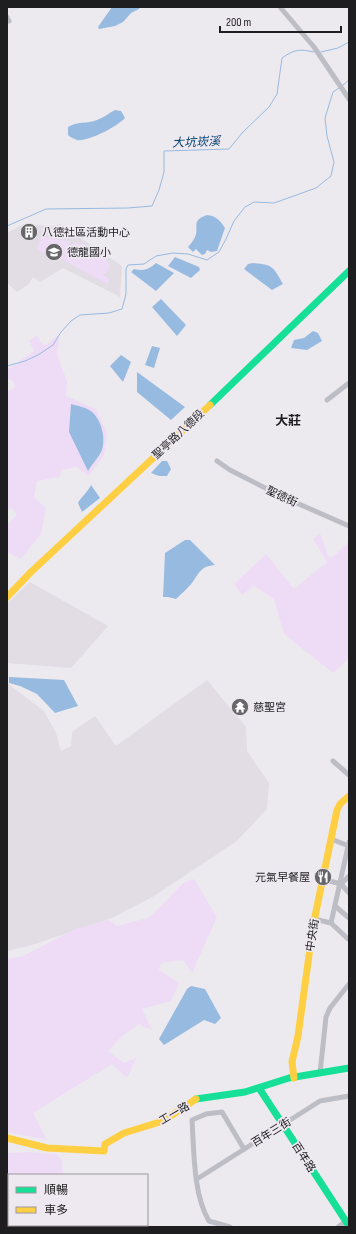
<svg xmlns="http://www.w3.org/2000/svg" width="356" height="1234" viewBox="0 0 356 1234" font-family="'Sofia Sans Condensed','Noto Sans TC',sans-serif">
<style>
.built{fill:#e2dce5}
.green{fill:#eedcf6}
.water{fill:#97bae0}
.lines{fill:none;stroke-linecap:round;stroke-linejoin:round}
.stream{stroke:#97bae0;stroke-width:1}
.street{stroke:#bdbdc6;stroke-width:5}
.fast{stroke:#16e098;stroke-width:7}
.slow{stroke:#ffcf43;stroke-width:7}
.labels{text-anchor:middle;stroke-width:3.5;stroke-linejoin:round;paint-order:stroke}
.poi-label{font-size:11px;fill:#1e1d1f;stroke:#eee9f0;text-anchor:start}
.street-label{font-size:11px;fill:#1e1d1f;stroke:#eee9f0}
.water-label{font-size:12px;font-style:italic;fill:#064473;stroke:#eee9f0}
.quarter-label{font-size:13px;font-weight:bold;fill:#1e1d1f;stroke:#eee9f0}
</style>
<rect width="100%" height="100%" fill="#edeaef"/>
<!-- built -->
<g class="built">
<path d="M24 224 53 226 60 224 122 266 120 297 63 268 40 282 33 277 29 284 17 292 7 283V233Z"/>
<path d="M30 582 108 626 71 668 7 663V604Z"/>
<path d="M207 680 246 727 247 751 269 783 267 809 237 841 154 896 112 918 32 945 7 951V683L44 711 56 733 61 751 71 746 72 732 95 716 116 746Z"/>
</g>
<!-- green -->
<g class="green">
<path d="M41 236 70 242 68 247C71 245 74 243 77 243 85 243 107 258 110 266L108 271 103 275 110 279 107 284 60 258 58 261 37 249Z"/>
<path d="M37 335 42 344 46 345 58 335 59 342 57 355 67 381 66 396 96 409 107 433 104 456 88 476 77 467 61 470 60 477 37 481 34 497 46 508 41 534 21 559 7 552V526L17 514 10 508 7 511V392L15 387 13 381 10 379 7 380V370L34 351 29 341Z"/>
<path d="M320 533 328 556 333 557 349 541V658L333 673 284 634 274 599 254 586 242 595 234 584 266 554 294 589 327 562 313 539Z"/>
<path d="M194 879 217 917 192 973 183 960 161 963 159 970 179 983 171 1001 142 1009 153 1031 139 1024 122 1036 108 1051 124 1063 137 1057 127 1078 112 1064 33 1113 47 1140 7 1132V959L23 956 75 929 108 920 118 926 150 917 183 883Z"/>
<path d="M29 1152 56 1154 62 1160 63 1175H9V1225H21V1227H7V1153Z"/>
</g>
<!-- water -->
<g class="water">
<path d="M112 7H140L139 9 131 13 123 22 115 26 99 29 98 27Z"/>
<path d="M115 110 121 111 125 118C118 126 88 142 77 140 74 139 70 137 68 135V127C77 121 87 124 97 120 103 118 109 113 115 110Z"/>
<path d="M207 215C216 216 220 220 225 228L217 251 211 252 207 250 205 254 202 255 196 249 193 252 188 247C190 245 192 242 194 239 201 228 189 221 207 215Z"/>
<path d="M175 257 199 267 200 270 191 278 168 266Z"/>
<path d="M156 263 174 273 156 291 131 272 134 269C144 271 148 270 156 263Z"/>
<path d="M253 263C274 265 273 267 283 284L272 290 244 269 248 264Z"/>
<path d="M161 299 186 325 177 336 152 307Z"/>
<path d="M313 331 318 333 322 341 307 350 291 348 294 340 304 338Z"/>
<path d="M152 346 160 348 154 368 145 365Z"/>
<path d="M121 355 131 362 123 382 110 366Z"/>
<path d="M137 372 185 407 171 420 137 392Z"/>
<path d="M71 404C78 406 86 407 92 412 101 420 106 437 102 450 99 457 92 464 88 471L69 432Z"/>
<path d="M162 461H167L171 469 167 476H159L151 473Z"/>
<path d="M91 485 100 498 82 512 78 503C82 496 87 493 91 485Z"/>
<path d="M185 540H190L215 565C201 566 199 573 192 583 187 589 181 594 176 599L168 597H163L165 553Z"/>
<path d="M9 677 64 680 78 706 55 713 37 694 20 686 9 683Z"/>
<path d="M191 986 205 989 221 1018 215 1024 204 1020 164 1045 159 1039 187 989Z"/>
</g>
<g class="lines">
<!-- stream -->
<g class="stream">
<path d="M321 52 338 48 349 42"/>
<path d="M343 85 349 80"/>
<path d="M7 226 46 209 128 208 152 206 159 190 164 172V151L229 149 243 132 269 107 277 94 282 58C295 49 299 49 314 52"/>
<path d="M7 366 25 361 38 355 53 345 61 332 71 321 80 315 109 313 122 309 126 294V269L128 265 144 264 156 256 173 253 188 254 207 260 219 252 226 239 234 221 245 207 254 202 274 203 316 188 331 176 334 162 327 136 325 118 333 92 339 88"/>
</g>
<!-- street -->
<g class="street">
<path d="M280 7 314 47 349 99"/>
<path d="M7 17 9 21"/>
<path d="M327 400 349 383"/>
<path d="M217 461 230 470 283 497 349 526"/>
<path d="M333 761 349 775"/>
<path d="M331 839 349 846"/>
<path d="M322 879 341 884"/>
<path d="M341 884 349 893"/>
<path d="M341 884 349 876"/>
<path d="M335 906 349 918"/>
<path d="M314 919 331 923 348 939"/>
<path d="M331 923 349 842"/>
<path d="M320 1073 326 1017 330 1008 349 984"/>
<path d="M197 1179 320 1101 349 1096"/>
<path d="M230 1227 209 1221C193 1195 194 1149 192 1120L206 1114 222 1112 244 1149"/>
<path d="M338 1227 349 1219"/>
</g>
<!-- fast -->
<g class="fast">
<path d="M210 405 349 271"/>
<path d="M259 1088 349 1226"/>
<path d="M196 1099 245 1092 289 1078 349 1068"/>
</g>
<!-- slow -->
<g class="slow">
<path d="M7 597 31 572 210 405"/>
<path d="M294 1078 292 1062 298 1036 313 926 337 810 340 804 349 796"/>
<path d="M7 1138 47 1148 104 1151 105 1144 124 1133 163 1121 196 1099"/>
</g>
</g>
<!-- icons -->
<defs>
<symbol id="building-disc" viewBox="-11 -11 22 22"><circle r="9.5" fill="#666568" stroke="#eee9f0"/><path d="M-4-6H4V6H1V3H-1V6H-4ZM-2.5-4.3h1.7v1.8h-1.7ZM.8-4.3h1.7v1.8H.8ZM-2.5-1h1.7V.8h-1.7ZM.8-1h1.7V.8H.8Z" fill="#fff"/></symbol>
<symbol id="school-disc" viewBox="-11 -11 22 22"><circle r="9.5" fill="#666568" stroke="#eee9f0"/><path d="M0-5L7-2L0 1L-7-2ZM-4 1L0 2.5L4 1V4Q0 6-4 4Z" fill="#fff"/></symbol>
<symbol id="temple-disc" viewBox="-11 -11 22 22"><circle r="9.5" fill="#666568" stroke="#eee9f0"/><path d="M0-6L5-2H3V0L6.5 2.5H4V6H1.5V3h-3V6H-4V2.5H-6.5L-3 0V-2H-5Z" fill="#fff"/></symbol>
<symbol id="restaurant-disc" viewBox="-11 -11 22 22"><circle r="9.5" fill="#666568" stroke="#eee9f0"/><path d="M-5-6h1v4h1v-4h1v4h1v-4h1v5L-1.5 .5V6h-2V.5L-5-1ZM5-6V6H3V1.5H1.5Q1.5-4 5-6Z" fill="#fff"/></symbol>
</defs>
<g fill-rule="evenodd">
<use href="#building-disc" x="19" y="222" width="20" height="20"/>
<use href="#school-disc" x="44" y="242" width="20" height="20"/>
<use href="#temple-disc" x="230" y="697" width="20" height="20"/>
<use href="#restaurant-disc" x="313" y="867" width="20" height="20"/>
</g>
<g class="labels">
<!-- poi labels -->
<g class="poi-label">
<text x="42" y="236">八德社區活動中心</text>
<text x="67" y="256">德龍國小</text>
<text x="253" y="711">慈聖宮</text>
<text x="310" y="881" text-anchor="end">元氣早餐屋</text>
</g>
<!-- street labels -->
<g class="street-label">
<text transform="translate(178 434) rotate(-43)" y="4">聖亭路八德段</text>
<text transform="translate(282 496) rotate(25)" y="4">聖德街</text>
<text transform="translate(312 935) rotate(-81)" y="4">中央街</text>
<text transform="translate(174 1113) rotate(-30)" y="4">工一路</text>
<text transform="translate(271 1132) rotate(-32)" y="4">百年三街</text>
<text transform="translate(304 1157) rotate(57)" y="4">百年路</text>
</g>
<!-- water labels -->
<g class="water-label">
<text transform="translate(196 142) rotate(-2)" y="4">大坑崁溪</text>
</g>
<!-- quarter labels -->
<g class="quarter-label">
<text x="288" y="425">大莊</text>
</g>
</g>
<!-- border -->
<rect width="356" height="1234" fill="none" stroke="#1e1d1f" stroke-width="16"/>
<!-- legend -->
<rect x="8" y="1174" width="140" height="52" fill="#eee9f0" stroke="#9b979c"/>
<rect x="16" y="1187" width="20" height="6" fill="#16e098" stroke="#9b979c"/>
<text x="44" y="1194" font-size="12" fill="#1e1d1f">順暢</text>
<rect x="16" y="1207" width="20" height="6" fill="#ffcf43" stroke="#9b979c"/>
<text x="44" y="1214" font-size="12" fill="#1e1d1f">車多</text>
<!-- scale -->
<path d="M220 26v6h121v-6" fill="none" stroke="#1e1d1f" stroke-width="2"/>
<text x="226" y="26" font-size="12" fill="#1e1d1f" stroke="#eee9f0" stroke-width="3" paint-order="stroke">200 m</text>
</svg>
